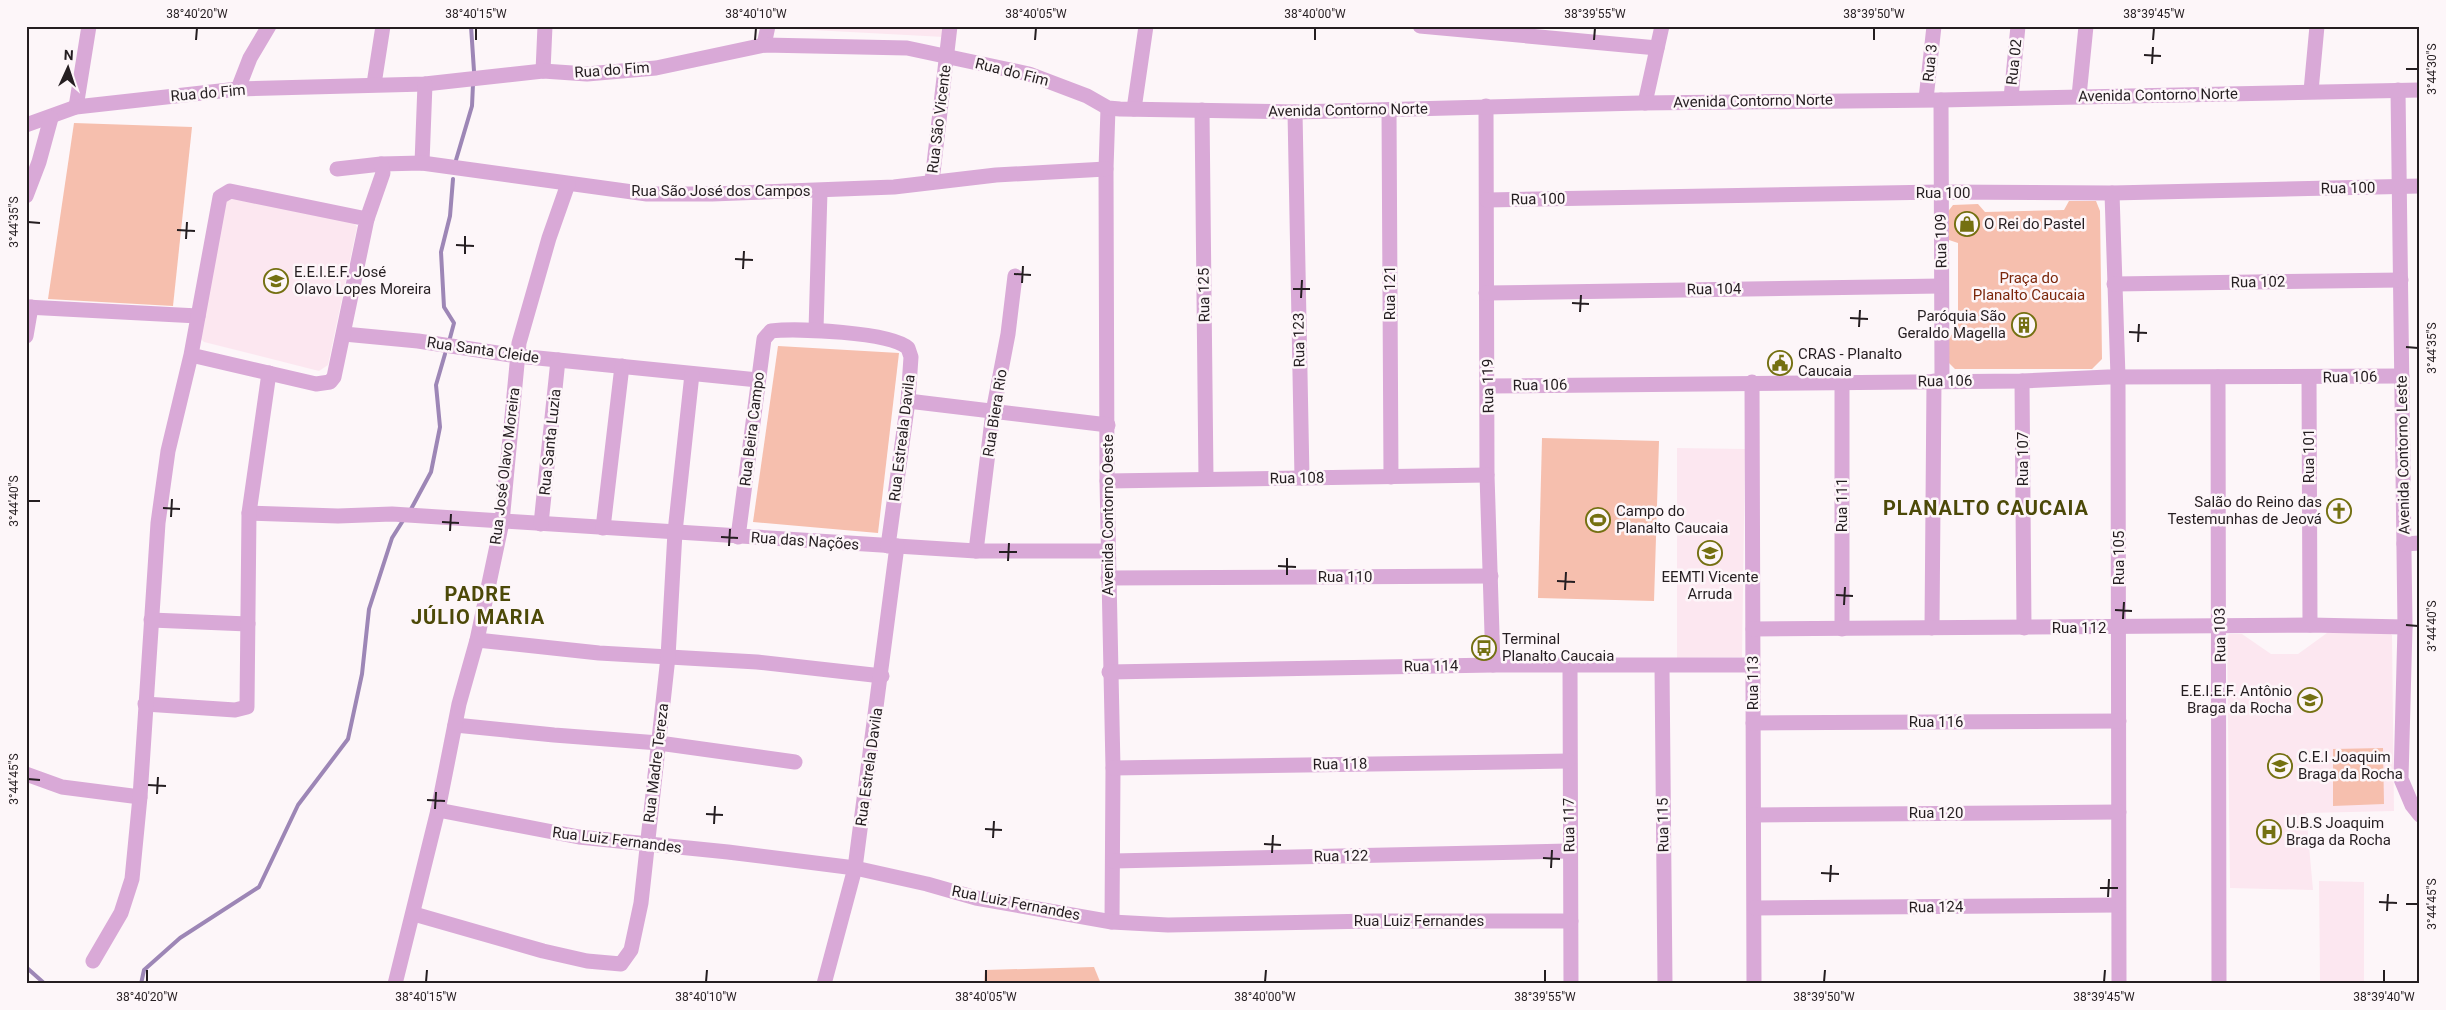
<svg xmlns="http://www.w3.org/2000/svg" width="2446" height="1010" viewBox="0 0 2446 1010" font-family="Roboto,sans-serif">
<style>
.built{fill:#fce7f0}
.green{fill:#f6bfae}
.lines{fill:none;stroke-linecap:round;stroke-linejoin:round}
.stream{stroke:#9d86b6;stroke-width:4}
.minor{stroke:#d9a9d7;stroke-width:15}
.ticks{fill:none;stroke:#251e21;stroke-width:2}
.labels{text-anchor:middle;stroke-width:5;stroke-linejoin:round;paint-order:stroke}
.street-label{font-size:15px;fill:#251e21;stroke:#fdf6f9}
.poi-label{font-size:15px;fill:#251e21;stroke:#fdf6f9;text-anchor:start}
.park-label{font-size:15px;fill:#7b270b;stroke:#fdf6f9}
.district-label{font-size:20px;font-weight:bold;letter-spacing:1px;fill:#4c4908;stroke:#fdf6f9}
.neatline{fill:none;stroke:#251e21;stroke-width:2}
.ticks-label{font-size:12px;text-anchor:middle;fill:#251e21}
</style>
<rect width="100%" height="100%" fill="#fdf6f9"/>
<!-- built -->
<g class="built">
<path d="M775 26H946L944 37 775 28Z"/>
<path d="M229 195 351 219 357 227 328 365 319 371 204 342 198 336 222 198Z"/>
<path d="M1677 448 1745 449 1742 657 1677 658Z"/>
<path d="M2388 632 2392 635 2394 811 2306 813 2313 890 2230 888 2227 637 2229 634H2242L2271 654H2298L2327 633Z"/>
<path d="M2319 881 2364 882V983H2320Z"/>
</g>
<!-- green -->
<g class="green">
<path d="M74 123 192 127 173 306 48 299Z"/>
<path d="M2069 201H2096L2100 211 2102 359 2092 369H1955L1946 360V338L1958 331V243L1946 239V214L1953 205 1978 204 1985 212 2064 210Z"/>
<path d="M778 346 899 353 878 533 753 522Z"/>
<path d="M1542 438 1659 441 1654 601 1538 598Z"/>
<path d="M2383 748 2384 804 2333 806V749Z"/>
<path d="M1094 967 1101 984H984L985 970Z"/>
</g>
<g class="lines">
<!-- stream -->
<g class="stream">
<path d="M471 26 474 71"/>
<path d="M456 160 472 106 473 84"/>
<path d="M450 338 454 323 444 307 441 252 450 216 453 179"/>
<path d="M410 511 431 472 440 427 436 385 445 354"/>
<path d="M26 967 45 984"/>
<path d="M141 984 144 970 180 938 259 887 298 805 348 739 362 674 369 609 392 538 404 519"/>
</g>
<!-- minor -->
<g class="minor">
<path d="M1420 26 1657 48"/>
<path d="M764 45 768 26"/>
<path d="M543 71 545 26"/>
<path d="M374 84 383 26"/>
<path d="M238 89 250 58 269 26"/>
<path d="M2398 90 2405 627 2401 779 2412 805 2420 815"/>
<path d="M2311 91 2317 26"/>
<path d="M2079 96 2086 26"/>
<path d="M2011 98 2018 26"/>
<path d="M1926 99 1934 26"/>
<path d="M1941 100 1942 381"/>
<path d="M1645 103 1662 26"/>
<path d="M1486 106 1487 475 1493 665"/>
<path d="M76 107 89 26"/>
<path d="M1108 108 1106 169 1107 481 1113 768 1112 922"/>
<path d="M1134 109 1146 26"/>
<path d="M1202 110 1206 479"/>
<path d="M1389 110 1391 477"/>
<path d="M1295 112 1302 478"/>
<path d="M26 125 76 107 238 89 425 84 543 71 587 74 656 68 764 45 907 48 1029 74 1087 96 1108 108 1120 109 1295 112 1641 103 1941 100 2420 90"/>
<path d="M422 163 425 84"/>
<path d="M337 169 381 164 422 163 647 194H712L894 187 996 175 1106 169"/>
<path d="M932 181 950 26"/>
<path d="M2112 193 2118 377 2119 984"/>
<path d="M26 196 39 162 51 118"/>
<path d="M1487 200 1940 192 2112 193 2420 186"/>
<path d="M367 219 383 173 381 164"/>
<path d="M2114 284 2401 280"/>
<path d="M1486 293 1941 286"/>
<path d="M26 307 198 316"/>
<path d="M816 330 820 191"/>
<path d="M344 334 418 341 518 356 758 380"/>
<path d="M26 336 31 307"/>
<path d="M2218 377 2219 984"/>
<path d="M2309 377 2310 625"/>
<path d="M2022 381 2024 628"/>
<path d="M1752 382 1754 984"/>
<path d="M1842 382V629"/>
<path d="M1488 386 2022 381 2108 377 2402 376"/>
<path d="M908 401 1108 425"/>
<path d="M1107 481 1487 475"/>
<path d="M249 513 338 516 392 514 976 551H1108"/>
<path d="M541 524 558 360"/>
<path d="M603 528 622 366"/>
<path d="M738 537 764 339 771 331C797 328 890 332 908 348L911 357 908 401 888 546"/>
<path d="M2404 544 2420 543"/>
<path d="M976 551 993 412 1008 334 1015 276"/>
<path d="M1108 578 1491 576"/>
<path d="M151 620 248 624"/>
<path d="M1932 628 1934 381"/>
<path d="M1753 629 2310 625 2405 627"/>
<path d="M477 640 599 653 757 662 882 676"/>
<path d="M1570 665 1571 984"/>
<path d="M1662 666 1665 984"/>
<path d="M1109 672 1493 665H1753"/>
<path d="M145 704 235 710 247 707 249 513 269 373"/>
<path d="M1753 723 2119 721"/>
<path d="M455 725 554 735 659 743 795 762"/>
<path d="M1113 768 1568 761"/>
<path d="M26 774 62 787 140 797"/>
<path d="M438 810 579 837 728 852 855 868 927 884 976 898 1112 922 1168 925 1374 921H1571"/>
<path d="M1754 815 2119 812"/>
<path d="M1113 861 1569 851"/>
<path d="M1755 908 2118 905"/>
<path d="M414 914 543 951 587 961 621 964 631 950 641 903 668 657 675 532 692 374"/>
<path d="M93 961 121 913 132 879 140 797 158 523 168 451 191 355 220 197 230 191 367 219 334 377 330 382 316 384 191 355"/>
<path d="M395 984 438 810 459 704 477 640 502 522 519 343 549 238 568 184"/>
<path d="M824 984 855 868 897 546"/>
</g>
</g>
<!-- ticks -->
<path class="ticks" d="M196 40 197 28M476 40V28M755 40 756 28M1035 40 1036 28M1315 40V28M1594 40 1595 28M1874 40V28M2153 40 2154 28M2144 55 2161 56M2152 64 2153 47M2406 69H2418M28 222 40 223M177 230 195 231M186 239 187 222M456 245 474 246M465 254V236M735 259 753 260M743 269 744 251M1014 274 1031 275M1022 283 1023 266M1293 289H1310M1301 298 1302 280M1572 303 1589 304M1580 312 1581 295M1850 318 1868 319M1859 327 1860 310M2129 332 2147 333M2138 342 2139 324M2406 347 2418 348M28 501H40M163 508 180 509M171 517 172 499M442 522 459 523M450 531 451 514M721 537 738 538M729 546 730 529M999 552H1017M1008 561 1009 543M1278 566 1296 567M1287 575V558M1557 581 1575 582M1565 590 1566 572M1836 595 1853 596M1844 605 1845 587M2115 610 2132 611M2123 619 2124 602M2406 625 2418 626M28 779 40 780M148 785 166 786M157 794 158 777M427 800 445 801M435 809 436 792M706 814 723 815M714 824 715 806M985 829 1002 830M993 838 994 821M1264 844 1281 845M1272 853 1273 835M1543 858 1560 859M1551 868 1552 850M1821 873 1839 874M1830 882 1831 865M2100 888H2118M2108 897 2109 879M2379 902 2397 903M2406 904H2418M2387 911 2388 894M147 982V970M426 982 427 970M706 982 707 970M986 982V970M1265 982 1266 970M1545 982V970M1824 982 1825 970M2104 982 2105 970M2384 982V970"/>
<!-- icons -->
<defs>
<symbol id="shop-ring" viewBox="-11 -11 22 22"><circle r="9.5" fill="#fdf6f9" stroke="#747011" stroke-width="1.5"/><path d="M-5-2.5h2.3a2.7 3.5 0 0 1 5.4 0H5L5.5 6h-11ZM-1.5-2.5h3a1.5 2.3 0 0 0-3 0Z" fill="#747011"/></symbol>
<symbol id="school-ring" viewBox="-11 -11 22 22"><circle r="9.5" fill="#fdf6f9" stroke="#747011" stroke-width="1.5"/><path d="M0-5L7-2L0 1L-7-2ZM-4 1L0 2.5L4 1V4Q0 6-4 4Z" fill="#747011"/></symbol>
<symbol id="building-ring" viewBox="-11 -11 22 22"><circle r="9.5" fill="#fdf6f9" stroke="#747011" stroke-width="1.5"/><path d="M-4-6H4V6H1V3H-1V6H-4ZM-2.5-4.3h1.7v1.8h-1.7ZM.8-4.3h1.7v1.8H.8ZM-2.5-1h1.7V.8h-1.7ZM.8-1h1.7V.8H.8Z" fill="#747011"/></symbol>
<symbol id="civic-ring" viewBox="-11 -11 22 22"><circle r="9.5" fill="#fdf6f9" stroke="#747011" stroke-width="1.5"/><path d="M-.6-6.5H3V-4.5H.6V-3L4-1V1h2V6H-6V1h2V-1L-.6-3ZM-1.2 2.5V6h2.4V2.5Z" fill="#747011"/></symbol>
<symbol id="church-ring" viewBox="-11 -11 22 22"><circle r="9.5" fill="#fdf6f9" stroke="#747011" stroke-width="1.5"/><path d="M-1.2-6h2.4v3.5h3.3v2.4h-3.3V6h-2.4V-.1h-3.3v-2.4h3.3Z" fill="#747011"/></symbol>
<symbol id="stadium-ring" viewBox="-11 -11 22 22"><circle r="9.5" fill="#fdf6f9" stroke="#747011" stroke-width="1.5"/><path d="M0-5a6.5 5 0 1 0 0 10a6.5 5 0 1 0 0-10ZM-3.5-1.8h7v3.6h-7Z" fill="#747011"/></symbol>
<symbol id="bus-ring" viewBox="-11 -11 22 22"><circle r="9.5" fill="#fdf6f9" stroke="#747011" stroke-width="1.5"/><path d="M-5-6H5V4H4V6H2V4H-2V6H-4V4H-5ZM-3.5-4V0h7V-4ZM-3.5 1.2v1.5H-2V1.2ZM2 1.2v1.5H3.5V1.2Z" fill="#747011"/></symbol>
<symbol id="hospital-ring" viewBox="-11 -11 22 22"><circle r="9.5" fill="#fdf6f9" stroke="#747011" stroke-width="1.5"/><path d="M-5-5h3v3.5h4V-5h3V5h-3V1.5h-4V5h-3Z" fill="#747011"/></symbol>
</defs>
<g fill-rule="evenodd">
<use href="#shop-ring" x="1953" y="210" width="28" height="28"/>
<use href="#school-ring" x="262" y="267" width="28" height="28"/>
<use href="#building-ring" x="2010" y="311" width="28" height="28"/>
<use href="#civic-ring" x="1766" y="349" width="28" height="28"/>
<use href="#church-ring" x="2325" y="497" width="28" height="28"/>
<use href="#stadium-ring" x="1584" y="506" width="28" height="28"/>
<use href="#school-ring" x="1696" y="539" width="28" height="28"/>
<use href="#bus-ring" x="1470" y="634" width="28" height="28"/>
<use href="#school-ring" x="2296" y="686" width="28" height="28"/>
<use href="#school-ring" x="2266" y="752" width="28" height="28"/>
<use href="#hospital-ring" x="2255" y="818" width="28" height="28"/>
</g>
<g class="labels">
<!-- street labels -->
<g class="street-label">
<text transform="translate(2014 62) rotate(-84)" y="5">Rua 02</text>
<text transform="translate(1930 63) rotate(-84)" y="5">Rua 3</text>
<text transform="translate(612 70) rotate(-4)" y="5">Rua do Fim</text>
<text transform="translate(1012 72) rotate(14)" y="5">Rua do Fim</text>
<text transform="translate(208 93) rotate(-5)" y="5">Rua do Fim</text>
<text transform="translate(2158 95) rotate(-1)" y="5">Avenida Contorno Norte</text>
<text transform="translate(1753 101) rotate(-1)" y="5">Avenida Contorno Norte</text>
<text transform="translate(1348 110) rotate(-1)" y="5">Avenida Contorno Norte</text>
<text transform="translate(939 119) rotate(-83)" y="5">Rua São Vicente</text>
<text transform="translate(2348 188) rotate(-1)" y="5">Rua 100</text>
<text x="721" y="196">Rua São José dos Campos</text>
<text x="1943" y="198">Rua 100</text>
<text transform="translate(1538 199) rotate(-1)" y="5">Rua 100</text>
<text transform="translate(1941 241) rotate(-91)" y="5">Rua 109</text>
<text transform="translate(2258 282) rotate(-1)" y="5">Rua 102</text>
<text transform="translate(1714 289) rotate(-1)" y="5">Rua 104</text>
<text transform="translate(1390 293) rotate(-90)" y="5">Rua 121</text>
<text transform="translate(1204 295) rotate(-91)" y="5">Rua 125</text>
<text transform="translate(1299 340) rotate(-91)" y="5">Rua 123</text>
<text transform="translate(483 350) rotate(8)" y="5">Rua Santa Cleide</text>
<text transform="translate(2350 377) rotate(-1)" y="5">Rua 106</text>
<text transform="translate(1945 381) rotate(-1)" y="5">Rua 106</text>
<text transform="translate(1540 385) rotate(-1)" y="5">Rua 106</text>
<text transform="translate(1488 386) rotate(-91)" y="5">Rua 119</text>
<text transform="translate(995 413) rotate(-81)" y="5">Rua Biera Rio</text>
<text transform="translate(752 429) rotate(-83)" y="5">Rua Beira Campo</text>
<text transform="translate(902 438) rotate(-83)" y="5">Rua Estreala Davila</text>
<text transform="translate(550 442) rotate(-84)" y="5">Rua Santa Luzia</text>
<text transform="translate(2403 455) rotate(-91)" y="5">Avenida Contorno Leste</text>
<text transform="translate(2309 456) rotate(-90)" y="5">Rua 101</text>
<text transform="translate(2023 459) rotate(-90)" y="5">Rua 107</text>
<text transform="translate(505 466) rotate(-83)" y="5">Rua José Olavo Moreira</text>
<text transform="translate(1297 478) rotate(-1)" y="5">Rua 108</text>
<text transform="translate(1842 505) rotate(-90)" y="5">Rua 111</text>
<text transform="translate(1108 515) rotate(-90)" y="5">Avenida Contorno Oeste</text>
<text transform="translate(805 541) rotate(4)" y="5">Rua das Nações</text>
<text transform="translate(2119 558) rotate(-90)" y="5">Rua 105</text>
<text x="1345" y="582">Rua 110</text>
<text x="2079" y="633">Rua 112</text>
<text transform="translate(2220 635) rotate(-91)" y="5">Rua 103</text>
<text transform="translate(1431 666) rotate(-1)" y="5">Rua 114</text>
<text transform="translate(1753 683) rotate(-90)" y="5">Rua 113</text>
<text x="1936" y="727">Rua 116</text>
<text transform="translate(656 763) rotate(-83)" y="5">Rua Madre Tereza</text>
<text transform="translate(1340 764) rotate(-1)" y="5">Rua 118</text>
<text transform="translate(869 767) rotate(-82)" y="5">Rua Estrela Davila</text>
<text x="1936" y="818">Rua 120</text>
<text transform="translate(1569 825) rotate(-91)" y="5">Rua 117</text>
<text transform="translate(1663 825) rotate(-91)" y="5">Rua 115</text>
<text transform="translate(617 840) rotate(7)" y="5">Rua Luiz Fernandes</text>
<text transform="translate(1341 856) rotate(-1)" y="5">Rua 122</text>
<text transform="translate(1016 903) rotate(11)" y="5">Rua Luiz Fernandes</text>
<text transform="translate(1936 907) rotate(-1)" y="5">Rua 124</text>
<text x="1419" y="926">Rua Luiz Fernandes</text>
</g>
<!-- poi labels -->
<g class="poi-label">
<text x="1984" y="229">O Rei do Pastel</text>
<text x="294" y="277">E.E.I.E.F. José<tspan x="294" dy="17">Olavo Lopes Moreira</tspan></text>
<text x="2006" y="321" text-anchor="end">Paróquia São<tspan x="2006" dy="17">Geraldo Magella</tspan></text>
<text x="1798" y="359">CRAS - Planalto<tspan x="1798" dy="17">Caucaia</tspan></text>
<text x="2322" y="507" text-anchor="end">Salão do Reino das<tspan x="2322" dy="17">Testemunhas de Jeová</tspan></text>
<text x="1616" y="516">Campo do<tspan x="1616" dy="17">Planalto Caucaia</tspan></text>
<text x="1710" y="582" text-anchor="middle">EEMTI Vicente<tspan x="1710" dy="17">Arruda</tspan></text>
<text x="1502" y="644">Terminal<tspan x="1502" dy="17">Planalto Caucaia</tspan></text>
<text x="2292" y="696" text-anchor="end">E.E.I.E.F. Antônio<tspan x="2292" dy="17">Braga da Rocha</tspan></text>
<text x="2298" y="762">C.E.I Joaquim<tspan x="2298" dy="17">Braga da Rocha</tspan></text>
<text x="2286" y="828">U.B.S Joaquim<tspan x="2286" dy="17">Braga da Rocha</tspan></text>
</g>
<!-- park labels -->
<g class="park-label">
<text x="2029" y="283">Praça do<tspan x="2029" dy="17">Planalto Caucaia</tspan></text>
</g>
<!-- district labels -->
<g class="district-label">
<text x="1986" y="515">PLANALTO CAUCAIA</text>
<text x="478" y="601">PADRE<tspan x="478" dy="23">JÚLIO MARIA</tspan></text>
</g>
</g>
<!-- border -->
<rect width="2446" height="1010" fill="none" stroke="#fdf6f9" stroke-width="55"/>
<!-- north arrow -->
<g transform="translate(68 68) rotate(3)" stroke="#fdf6f9" stroke-width="4" paint-order="stroke">
<path d="M0-4L9 19L0 12L-9 19Z" fill="#251e21"/>
<text y="-8" font-size="14" font-weight="bold" text-anchor="middle" fill="#251e21">N</text>
</g>
<rect x="28" y="28" width="2390" height="954" class="neatline"/>
<g class="ticks-label">
<text x="197" y="18">38°40'20"W</text>
<text x="476" y="18">38°40'15"W</text>
<text x="756" y="18">38°40'10"W</text>
<text x="1036" y="18">38°40'05"W</text>
<text x="1315" y="18">38°40'00"W</text>
<text x="1595" y="18">38°39'55"W</text>
<text x="1874" y="18">38°39'50"W</text>
<text x="2154" y="18">38°39'45"W</text>
<text transform="translate(2432 69) rotate(-90)" y="4">3°44'30"S</text>
<text transform="translate(14 222) rotate(-90)" y="4">3°44'35"S</text>
<text transform="translate(2432 348) rotate(-90)" y="4">3°44'35"S</text>
<text transform="translate(14 501) rotate(-90)" y="4">3°44'40"S</text>
<text transform="translate(2432 626) rotate(-90)" y="4">3°44'40"S</text>
<text transform="translate(14 779) rotate(-90)" y="4">3°44'45"S</text>
<text transform="translate(2432 904) rotate(-90)" y="4">3°44'45"S</text>
<text x="147" y="1001">38°40'20"W</text>
<text x="426" y="1001">38°40'15"W</text>
<text x="706" y="1001">38°40'10"W</text>
<text x="986" y="1001">38°40'05"W</text>
<text x="1265" y="1001">38°40'00"W</text>
<text x="1545" y="1001">38°39'55"W</text>
<text x="1824" y="1001">38°39'50"W</text>
<text x="2104" y="1001">38°39'45"W</text>
<text x="2384" y="1001">38°39'40"W</text>
</g>
</svg>
